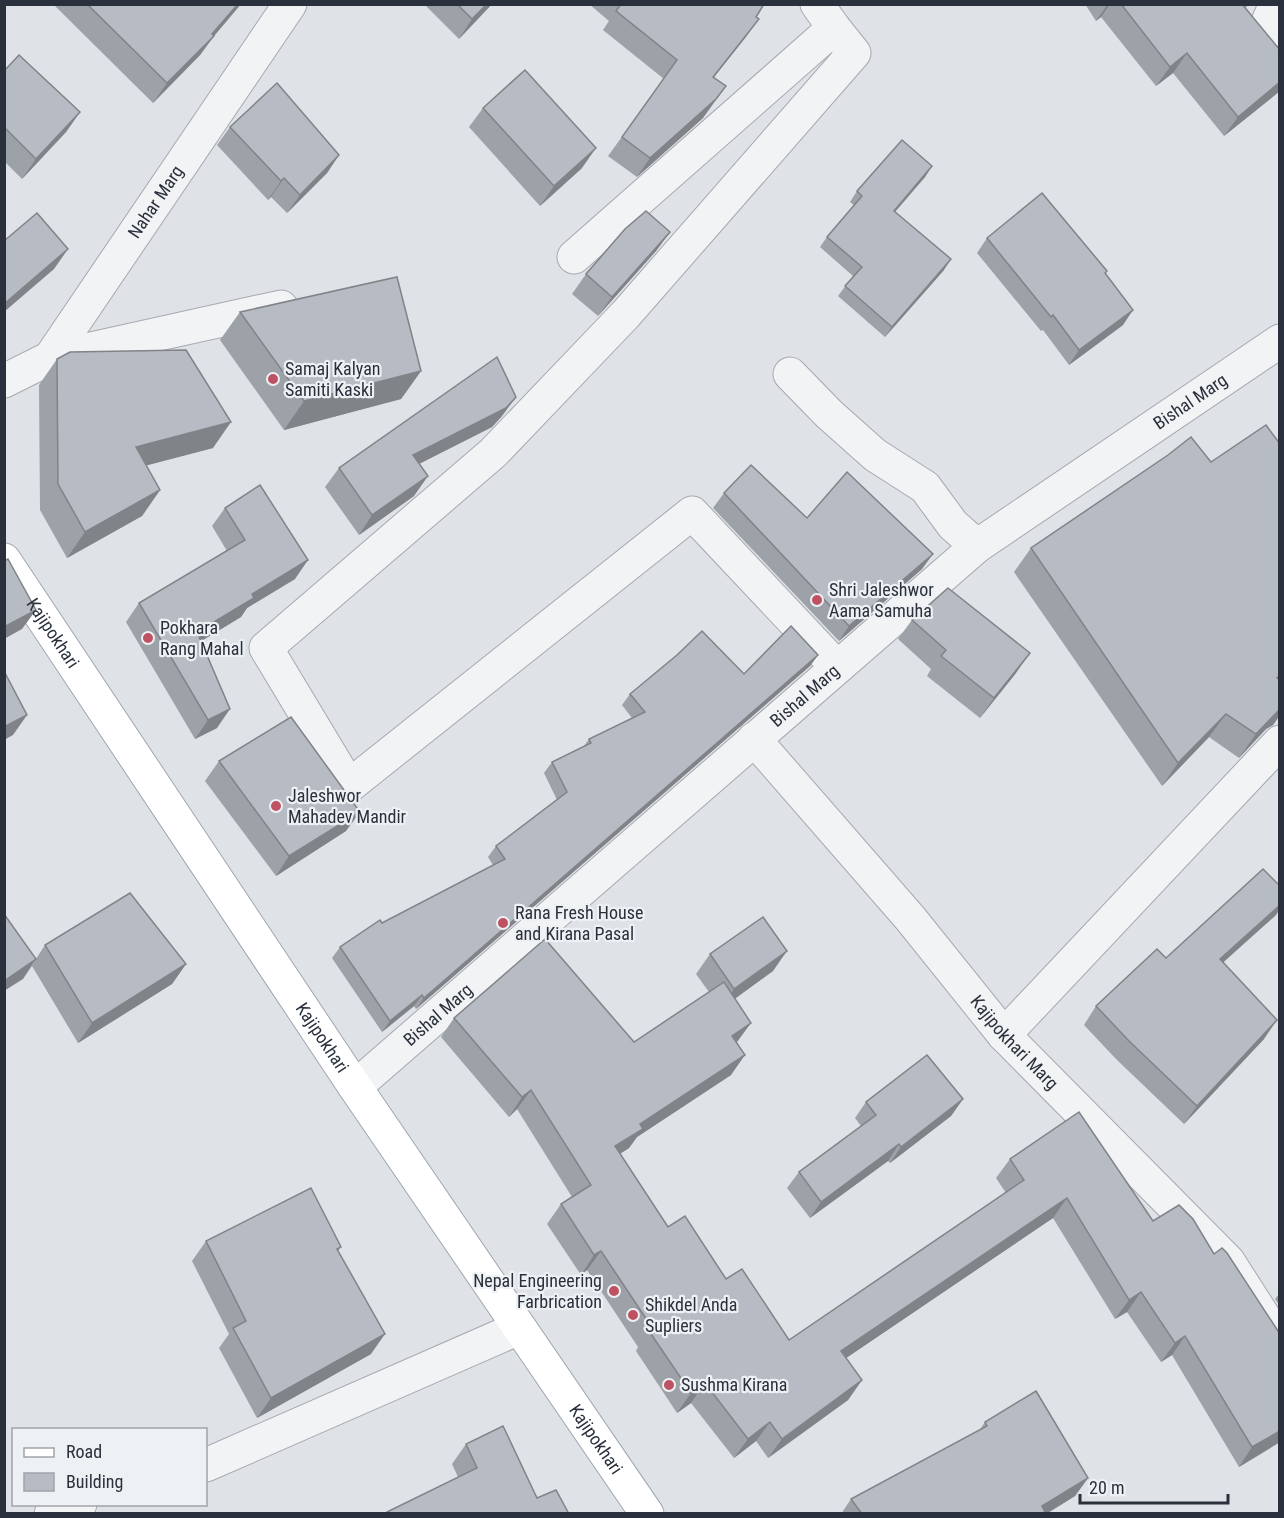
<svg xmlns="http://www.w3.org/2000/svg" width="1284" height="1518" viewBox="0 0 1284 1518" font-family="'Roboto Condensed',sans-serif">
<style>
.lines{fill:none;stroke-linecap:round;stroke-linejoin:round}
.minor-casing{stroke:#a5a9b0;stroke-width:35}
.primary-casing{stroke:#a0a7b1;stroke-width:35}
.minor{stroke:#f1f3f5;stroke-width:33}
.primary{stroke:#fff;stroke-width:33}
.wall{fill:#9da1a8}
.shaded-wall{fill:#808388}
.building{fill:#b7bbc3;stroke:#808388;stroke-width:1.5}
.poi-dot{fill:#be5263;stroke:#eef1f4;stroke-width:2}
.labels{text-anchor:middle;stroke-width:4.5;stroke-linejoin:round;paint-order:stroke}
.street-label{font-size:18px;fill:#2a313c;stroke:#eef1f4}
.poi-label{font-size:18px;fill:#2a313c;stroke:#eef1f4;text-anchor:start}
</style>
<rect width="100%" height="100%" fill="#dfe2e6"/>
<g class="lines">
<defs>
<g id="minor">
<path d="M1276 4 1267 24 1280 44"/>
<path d="M834 28 854 53 626 314 493 453 266 648 349 786 692 513 837 667"/>
<path d="M574 257 834 28 817 4"/>
<path d="M50 358 281 307"/>
<path d="M790 374 829 414 875 455 925 487 953 525 977 546"/>
<path id="s1" d="M4 381 50 358 290 4"/>
<path id="s2" d="M754 739 910 918 1004 1035 1228 1261 1280 1342"/>
<path d="M1004 1035 1280 742"/>
<path id="s3" d="M355 1087 977 546 1280 341"/>
<path d="M206 1465 519 1328"/>
<path d="M51 1514 80 1504"/>
</g>
<g id="primary">
<path id="s4" d="M4 560 355 1087 647 1514"/>
</g>
</defs>
<!-- minor casing -->
<use href="#minor" class="minor-casing"/>
<!-- primary casing -->
<use href="#primary" class="primary-casing"/>
<!-- minor -->
<use href="#minor" class="minor"/>
<!-- primary -->
<use href="#primary" class="primary"/>
</g>
<!-- wall -->
<g class="wall">
<path d="M53 4H241L214 36 200 55 153 103Z"/>
<path d="M424 4H492L459 39Z"/>
<path d="M589 4H764L745 38 714 77 703 118 637 177 608 156 664 79 603 30 609 21Z"/>
<path d="M1085 4H1250L1245 8 1280 50V91L1224 136 1173 73 1156 86 1101 17 1096 21Z"/>
<path d="M4 69 80 112 66 132 22 179 4 161Z"/>
<path d="M483 108 582 168 540 206 469 127Z"/>
<path d="M230 127 339 155 327 173 287 213 271 197 268 200 217 145Z"/>
<path d="M932 166 925 177 895 212 944 270 885 337 838 296 853 276 820 247 827 237 854 205 850 202 857 191Z"/>
<path d="M670 232 656 251 598 316 572 294 586 274Z"/>
<path d="M987 238 1106 273 1123 325 1069 365 1043 330 1041 331 977 253Z"/>
<path d="M240 312 421 371 401 399 284 430 220 340Z"/>
<path d="M57 359 213 448 146 465 160 490 142 516 67 558 40 510 39 385Z"/>
<path d="M502 416 492 427 419 464 414 496 359 535 325 487 339 468Z"/>
<path d="M1280 444V715L1273 725 1266 729 1239 758 1209 737 1162 786 1014 572 1031 548 1211 462Z"/>
<path d="M724 493 807 518 922 569 839 641 713 508Z"/>
<path d="M225 508 295 579 247 608 241 617 201 641 217 728 195 739 126 622 139 603 227 551 212 526Z"/>
<path d="M912 620 1016 673 980 718 927 676 931 669 898 639Z"/>
<path d="M818 655 810 666 416 1009 414 1006 382 1032 332 958 340 947 493 865 488 857 496 846 557 800 544 773 552 762 584 746 589 739 632 718 622 705 630 694 744 674Z"/>
<path d="M219 761 346 831 276 876 205 781Z"/>
<path d="M1276 915 1223 962 1264 1039 1184 1124 1116 1059 1084 1025 1096 1006 1166 958Z"/>
<path d="M45 945 186 964 172 984 78 1043 32 966 23 979Z"/>
<path d="M710 954 773 971 735 998 737 1043 731 1075 637 1137 629 1148 620 1154 668 1227 726 1279 789 1340 1006 1193 996 1178 1010 1159 1079 1112 1280 1442 1239 1467 1172 1355 1161 1362 1127 1312 1115 1319 1053 1218 846 1358 862 1380 848 1400 768 1458 756 1441 734 1458 691 1403 677 1413 636 1351 638 1347 587 1270 581 1275 547 1224 561 1204 572 1197 517 1109 509 1117 441 1037 454 1018 634 1042 709 992 696 974Z"/>
<path d="M963 1099 951 1116 890 1163 888 1161 810 1218 787 1188 799 1172 861 1126 855 1118 866 1102Z"/>
<path d="M206 1241 341 1247 338 1251 371 1354 257 1418 219 1348 229 1334 192 1261Z"/>
<path d="M1280 1293V1306L1275 1299Z"/>
<path d="M985 1422 1088 1478 1075 1496 1046 1514H841L851 1499 979 1431Z"/>
<path d="M466 1444 537 1498 569 1514H386L387 1512 458 1477 452 1464Z"/>
</g>
<!-- shaded-wall -->
<g class="shaded-wall">
<path d="M238 4H241L214 36 200 55 153 103 167 83Z"/>
<path d="M487 4H492L459 39 472 19Z"/>
<path d="M1108 4H1110L1101 17 1096 21Z"/>
<path d="M759 19 745 38 699 96 713 77Z"/>
<path d="M1187 53 1173 73 1156 86 1170 67Z"/>
<path d="M1280 82V91L1224 136 1238 117Z"/>
<path d="M726 86 703 118 637 177 650 158Z"/>
<path d="M80 112 66 132 22 179 36 159Z"/>
<path d="M596 148 582 168 540 206 554 186Z"/>
<path d="M339 155 327 173 287 213 300 195Z"/>
<path d="M932 166 925 177 887 221 894 211Z"/>
<path d="M284 178 271 197 268 200 281 181Z"/>
<path d="M670 232 656 251 598 316 612 297Z"/>
<path d="M68 249 54 269 4 312V304Z"/>
<path d="M951 259 944 270 885 337 892 327Z"/>
<path d="M1133 310 1123 325 1069 365 1079 350Z"/>
<path d="M421 371 401 399 284 430 304 401Z"/>
<path d="M516 397 502 416 492 427 399 474 413 455Z"/>
<path d="M231 422 213 448 118 473 136 447Z"/>
<path d="M428 476 414 496 359 535 372 515Z"/>
<path d="M160 490 142 516 67 558 85 532Z"/>
<path d="M933 554 922 569 839 641 849 626Z"/>
<path d="M308 560 295 579 247 608 241 617 185 651 197 632 252 594Z"/>
<path d="M36 610 22 629 4 639V627Z"/>
<path d="M1030 653 1016 673 980 718 994 698Z"/>
<path d="M818 655 810 666 416 1009 424 998Z"/>
<path d="M230 709 217 728 195 739 208 720Z"/>
<path d="M1280 709V715L1273 725 1266 729 1239 758 1256 734Z"/>
<path d="M1226 714 1209 737 1162 786 1178 763Z"/>
<path d="M27 715 13 735 4 740V727Z"/>
<path d="M360 812 346 831 276 876 289 856Z"/>
<path d="M1280 905V909L1276 915 1207 977 1220 959Z"/>
<path d="M787 951 773 971 721 1009 734 989Z"/>
<path d="M36 959 23 979 4 991V981Z"/>
<path d="M186 964 172 984 78 1043 92 1023Z"/>
<path d="M422 995 414 1006 382 1032 390 1021Z"/>
<path d="M1277 1020 1264 1039 1184 1124 1197 1106Z"/>
<path d="M751 1023 737 1042 718 1056 732 1036Z"/>
<path d="M745 1055 731 1075 637 1137 629 1148 602 1165 615 1146 640 1124Z"/>
<path d="M531 1090 517 1109 509 1117 522 1097Z"/>
<path d="M963 1099 951 1116 890 1163 901 1147Z"/>
<path d="M899 1144 888 1161 810 1218 821 1202Z"/>
<path d="M1067 1198 1053 1218 827 1371 841 1351Z"/>
<path d="M601 1251 587 1270 581 1275 594 1255Z"/>
<path d="M1141 1292 1127 1312 1115 1319 1129 1300Z"/>
<path d="M385 1334 371 1354 257 1418 271 1398Z"/>
<path d="M1185 1336 1172 1355 1161 1362 1175 1343Z"/>
<path d="M862 1380 848 1400 768 1458 782 1439Z"/>
<path d="M705 1383 691 1403 677 1413 691 1393Z"/>
<path d="M770 1422 756 1441 734 1458 748 1439Z"/>
<path d="M1280 1431V1442L1239 1467 1252 1447Z"/>
<path d="M1088 1478 1075 1496 1046 1514 1042 1506Z"/>
</g>
<!-- building -->
<g class="building">
<path d="M87 4H238L212 34 214 36 167 83Z"/>
<path d="M457 4H487L472 19Z"/>
<path d="M621 4H764L756 17 759 19 713 77 726 86 716 99 650 158 622 137 677 60 616 11Z"/>
<path d="M1121 4H1242L1280 50V82L1238 117 1187 53 1170 67Z"/>
<path d="M19 55 80 112 36 159 4 127V69L5 70Z"/>
<path d="M525 70 596 148 554 186 483 108Z"/>
<path d="M277 83 339 155 300 195 284 178 281 181 230 127Z"/>
<path d="M902 140 932 166 894 211 951 259 892 327 845 286 862 267 827 237 862 196 857 191Z"/>
<path d="M1042 193 1107 271 1105 273 1133 310 1079 350 1053 315 1051 317 987 238Z"/>
<path d="M646 211 670 232 612 297 586 274 625 229Z"/>
<path d="M37 213 68 249 4 304V241Z"/>
<path d="M397 277 421 371 304 401 240 312Z"/>
<path d="M186 350 231 422 136 447 160 490 85 532 58 484 57 359 70 352Z"/>
<path d="M497 357 516 397 506 408 413 455 428 476 372 515 339 468Z"/>
<path d="M1266 425 1280 444V675L1277 678 1280 680V709L1256 734 1226 714 1178 763 1031 548 1168 455 1191 437 1211 462Z"/>
<path d="M751 465 807 518 847 472 933 554 849 626 724 493Z"/>
<path d="M260 485 308 560 252 594 254 598 197 632 230 709 208 720 139 603 245 540 225 508Z"/>
<path d="M8 559 36 610 4 627V561Z"/>
<path d="M948 588 1030 653 994 698 941 656 946 650 912 620Z"/>
<path d="M791 626 818 655 424 998 422 995 390 1021 340 947 380 920 382 923 505 859 496 846 567 792 552 762 591 743 589 739 645 712 630 694 677 655 702 631 744 674Z"/>
<path d="M4 671 27 715 4 727Z"/>
<path d="M291 717 360 812 289 856 219 761Z"/>
<path d="M1263 869 1280 886V905L1220 959 1277 1020 1197 1106 1129 1041 1096 1006 1157 949 1166 958Z"/>
<path d="M130 893 186 964 92 1023 45 945Z"/>
<path d="M4 914 36 959 4 981Z"/>
<path d="M763 917 787 951 734 989 710 954Z"/>
<path d="M545 939 634 1042 724 982 751 1023 732 1036 745 1055 640 1124 643 1129 615 1146 668 1227 685 1216 726 1279 742 1269 789 1340 1024 1180 1010 1159 1079 1112 1153 1221 1179 1205 1193 1219 1214 1254 1222 1248 1227 1253 1280 1334V1431L1252 1447 1185 1336 1175 1343 1141 1292 1129 1300 1067 1198 841 1351 862 1380 782 1439 770 1422 748 1439 705 1383 691 1393 649 1331 653 1329 601 1251 594 1255 561 1204 591 1185 531 1090 522 1097 454 1018Z"/>
<path d="M927 1055 963 1099 901 1147 899 1144 821 1202 799 1172 876 1115 866 1102Z"/>
<path d="M311 1188 341 1247 337 1249 385 1334 271 1398 233 1328 246 1321 206 1241Z"/>
<path d="M1036 1391 1088 1478 1042 1506 1046 1514H862L851 1499 987 1426 985 1422Z"/>
<path d="M503 1426 537 1498 556 1490 569 1514H387V1512L477 1468 466 1444Z"/>
</g>
<!-- markers -->
<g class="poi-dot">
<circle cx="273" cy="379" r="6"/>
<circle cx="817" cy="600" r="6"/>
<circle cx="148" cy="638" r="6"/>
<circle cx="276" cy="806" r="6"/>
<circle cx="503" cy="923" r="6"/>
<circle cx="614" cy="1291" r="6"/>
<circle cx="633" cy="1315" r="6"/>
<circle cx="669" cy="1385" r="6"/>
</g>
<g class="labels">
<!-- street labels -->
<g class="street-label">
<text dy="6" stroke="none"><textPath href="#s1" startOffset="240">Nahar Marg</textPath></text>
<text dy="6" stroke="none"><textPath href="#s3" startOffset="1082">Bishal Marg</textPath></text>
<text dy="6" stroke="none"><textPath href="#s4" startOffset="88">Kajipokhari</textPath></text>
<text dy="6" stroke="none"><textPath href="#s3" startOffset="596">Bishal Marg</textPath></text>
<text dy="6" stroke="none"><textPath href="#s3" startOffset="110">Bishal Marg</textPath></text>
<text dy="6" stroke="none"><textPath href="#s4" startOffset="574">Kajipokhari</textPath></text>
<text dy="6" stroke="none"><textPath href="#s2" startOffset="400">Kajipokhari Marg</textPath></text>
<text dy="6" stroke="none"><textPath href="#s4" startOffset="1060">Kajipokhari</textPath></text>
</g>
<!-- poi labels -->
<g class="poi-label">
<text x="285" y="375">Samaj Kalyan<tspan x="285" dy="21">Samiti Kaski</tspan></text>
<text x="829" y="596">Shri Jaleshwor<tspan x="829" dy="21">Aama Samuha</tspan></text>
<text x="160" y="634">Pokhara<tspan x="160" dy="21">Rang Mahal</tspan></text>
<text x="288" y="802">Jaleshwor<tspan x="288" dy="21">Mahadev Mandir</tspan></text>
<text x="515" y="919">Rana Fresh House<tspan x="515" dy="21">and Kirana Pasal</tspan></text>
<text x="602" y="1287" text-anchor="end">Nepal Engineering<tspan x="602" dy="21">Farbrication</tspan></text>
<text x="645" y="1311">Shikdel Anda<tspan x="645" dy="21">Supliers</tspan></text>
<text x="681" y="1391">Sushma Kirana</text>
</g>
</g>
<!-- border -->
<rect width="1284" height="1518" fill="none" stroke="#2a313c" stroke-width="12"/>
<!-- legend -->
<rect x="12" y="1428" width="195" height="78" fill="#eef1f4" stroke="#a0a4aa" stroke-width="1.5"/>
<rect x="24" y="1448" width="30" height="9" fill="#ffffff" stroke="#a0a4aa" stroke-width="1.5"/>
<text x="66" y="1458" font-size="18" fill="#2a313c">Road</text>
<rect x="24" y="1473" width="30" height="18" fill="#b7bbc3" stroke="#a0a4aa" stroke-width="1.5"/>
<text x="66" y="1488" font-size="18" fill="#2a313c">Building</text>
<!-- scale -->
<path d="M1080 1494v9h148v-9" fill="none" stroke="#2a313c" stroke-width="3"/>
<text x="1089" y="1494" font-size="18" fill="#2a313c" stroke="#eef1f4" stroke-width="4.5" paint-order="stroke">20 m</text>
</svg>
